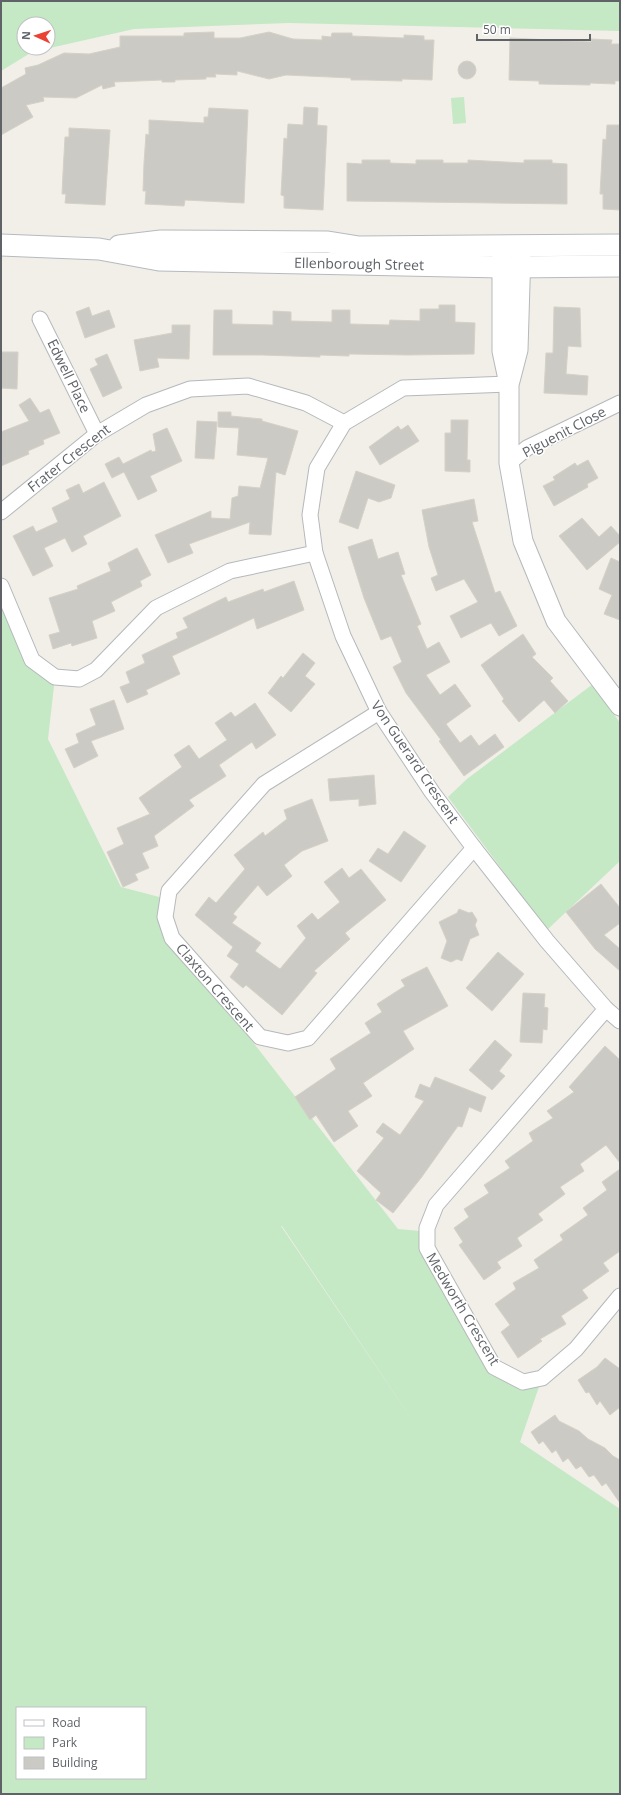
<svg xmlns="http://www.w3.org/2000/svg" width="621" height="1795" viewBox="0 0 621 1795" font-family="'Open Sans',sans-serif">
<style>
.green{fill:#c5e8c5;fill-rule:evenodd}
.building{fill:#cccac5;stroke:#d6d1c6}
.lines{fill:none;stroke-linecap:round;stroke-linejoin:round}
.minor-casing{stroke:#b5b8bc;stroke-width:17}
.tertiary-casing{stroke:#b5b8bc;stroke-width:21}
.secondary-casing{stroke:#b6babf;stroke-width:23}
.minor{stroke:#fff;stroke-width:15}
.tertiary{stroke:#fff;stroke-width:19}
.secondary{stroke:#fff;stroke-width:21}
.labels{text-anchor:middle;stroke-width:3;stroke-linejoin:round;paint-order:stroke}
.street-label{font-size:14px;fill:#5f6368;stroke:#fff}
</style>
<rect width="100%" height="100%" fill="#f1efe8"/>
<!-- green -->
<g class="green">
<path d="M1 1H620V31L289 23 134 29 32 52 1 71ZM24 24H48V48H24Z"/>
<path d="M464 97 466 123 453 124 451 98Z"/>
<path d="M1 586 32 660 55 677 48 739 121 887 167 899 172 938 398 1229 420 1231 494 1367 542 1378 520 1442 620 1509V1794H1ZM281 1226H282L423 1436ZM17 1708H145V1778H17Z"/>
<path d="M593 684 620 723V861L547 930 448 797 467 779Z"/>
</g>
<!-- building -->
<g class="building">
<path d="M214 32V38H240L269 32 293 39 322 40V36L331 37 332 33H352V36L404 38V35L424 36V40H434L432 80 402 79V81L366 80H351V78L286 75 269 79 237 71V75L215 74 216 77H206V79L175 80V82H162V80L114 82 115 86 103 89 102 85 76 98 43 97 44 101 26 105 33 117 1 135V88L26 74 25 68 38 65 64 53 89 54 120 47V36H184V33Z"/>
<path d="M510 38 591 42V39L612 40 611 44H620V81H615V84L590 83V85L539 84V81L509 80Z"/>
<circle cx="467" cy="70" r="9"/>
<path d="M304 107 318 108 317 125 327 126 323 210 284 208V196L281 195 284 138 287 139 288 124 303 125Z"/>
<path d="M209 108 248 110 244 203 185 200 184 206 145 204 146 191H143L144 163 146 134 149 135V120L204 123V117H208Z"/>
<path d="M607 125H620V210L603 209V194H600L603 139 606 140Z"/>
<path d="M69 128 110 130 105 205 65 203 66 194H62L63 173 65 137H69Z"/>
<path d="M362 160H390V163L416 164V160H443V163H468V160L524 163V160H552V163L567 164V204L347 201V163L362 164Z"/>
<path d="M439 305H455V322L475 323 474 354 408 355 349 354V356L320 355V357L262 355H213L214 310H232V324L273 325V311L291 312V321L332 322V310H350V324L389 325 390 320 420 321V309H439Z"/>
<path d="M89 307 92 316 109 310 115 327 85 338 76 312Z"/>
<path d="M554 307 580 308 581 347 568 346 566 374 588 376 587 395 544 393 546 353H553Z"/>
<path d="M172 325H190L189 359 157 358 159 367 140 371 134 340 172 333Z"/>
<path d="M1 352H18L17 389 1 388Z"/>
<path d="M107 354 122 388 103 397 90 369 98 365 95 359Z"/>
<path d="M30 398 40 413 49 409 60 433 43 440 44 444 28 451 29 454 1 466V432L29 421 19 405Z"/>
<path d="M218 412H231V416L262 419V421L298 431 285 475 276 472 271 535 249 534 250 522 189 544 193 553 168 563 155 535 211 511V518L230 519 232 498 238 496 239 486 260 488 268 458 237 455 239 428 218 427Z"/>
<path d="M451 420H468L467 460H470V472L445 471V433H451Z"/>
<path d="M197 421 217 422 214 459 195 458Z"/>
<path d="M408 425 419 441 380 465 369 447 398 426 401 430Z"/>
<path d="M167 428 182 461 150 476 157 491 138 500 124 472 112 478 105 464 119 457 123 464 151 450 152 452 156 451 153 434Z"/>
<path d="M588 460 598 478 587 484 588 487 554 506 543 486 555 480 553 477 575 463 577 466Z"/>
<path d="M356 471 395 485 391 498 379 502 368 498 358 529 339 522Z"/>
<path d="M104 482 121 516 83 536 87 544 72 552 65 538 44 548 53 566 33 576 13 536 33 526 36 532 58 522 52 508 70 499 66 490 79 484 83 493Z"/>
<path d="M474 499 478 521 472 522 495 593 500 591 517 626 499 636 491 623 461 638 450 616 478 602 464 579 436 591 431 578 438 575 429 547 422 510Z"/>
<path d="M582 518 599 537 611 526 620 536V542L587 570 559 536Z"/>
<path d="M372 539 378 559 398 552 405 574 401 575 421 624 417 626 427 649 439 642 450 662 426 675 440 695 455 684 471 706 446 724 460 743 471 735 479 746 495 734 504 747 464 776 439 741 441 740 406 693 393 667 402 662 391 636 381 640 364 598 348 547Z"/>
<path d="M137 548 151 575 140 581 142 586 111 602 115 611 92 621 97 638 72 646 71 643 53 649 49 635 60 632 49 598 78 589 77 586 111 571 108 563Z"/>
<path d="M611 558 620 562V620L604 614 612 595 599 589Z"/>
<path d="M294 581 304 610 257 629 254 618 172 656 180 674 146 690 148 694 127 703 120 687 130 683 126 672 145 663 142 655 178 638 176 633 188 628 183 618 226 597 228 602 263 589 264 592Z"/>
<path d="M523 634 536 654 532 657 553 678 550 681 568 701 555 713 544 700 519 722 502 701 504 699 481 665Z"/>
<path d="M303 653 315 663 305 676 315 684 291 712 268 693 281 676 283 678Z"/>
<path d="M114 700 124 729 91 741 98 756 74 768 65 749 79 743 76 734 96 725 90 709Z"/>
<path d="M255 703 276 735 256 749 252 742 219 765 226 776 189 800 194 806 154 836 158 846 142 853 149 868 135 874 138 880 123 887 107 852 124 844 117 828 150 814 139 798 182 767 174 755 189 745 199 759 227 740 215 723 231 712 235 717Z"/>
<path d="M374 775 376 804 359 806V799L330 801 328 779Z"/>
<path d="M312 799 328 841 302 851 284 865 292 876 267 896 258 885 233 914 237 917 232 923 261 943 255 951 280 969 306 938 297 926 312 913 318 920 340 902 324 882 342 868 349 878 361 869 386 900 345 933 350 939 314 971 317 973 282 1015 246 985 243 988 230 977 239 964 227 956 233 947 195 915 209 897 216 903 245 869 234 855 263 832 265 836 287 819 284 810Z"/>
<path d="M404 831 426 846 401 882 369 861 378 848 388 854Z"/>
<path d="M601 884 620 908V923L604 935 620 949V971L595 949 566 912Z"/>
<path d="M459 909 469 913 472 912 477 920 475 925 479 935 470 939 462 961 457 959 451 962 441 958 447 941 439 922 457 913Z"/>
<path d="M498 952 524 974 492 1011 466 988Z"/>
<path d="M427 967 448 1006 403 1031 414 1049 363 1083 372 1096 348 1111 358 1126 334 1142 316 1115 310 1120 295 1097 336 1069 330 1059 371 1033 365 1023 382 1012 377 1004 405 986 401 980Z"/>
<path d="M523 993 545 994 544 1007 548 1008 547 1030 543 1029 542 1043 520 1042Z"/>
<path d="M495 1040 512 1055 499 1071 505 1076 492 1090 469 1070Z"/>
<path d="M605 1046 620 1060V1163L606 1145 580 1164 584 1171 560 1187 565 1194 538 1214 543 1220 517 1238 522 1246 497 1262 501 1268 484 1280 459 1245 463 1242 454 1228 469 1217 464 1209 489 1193 484 1185 510 1168 505 1161 533 1141 529 1133 553 1118 547 1111 574 1092 569 1087Z"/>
<path d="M435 1077 486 1097 481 1112 469 1107 462 1127 458 1126 421 1178 393 1213 376 1200 381 1193 357 1171 384 1138 376 1132 383 1123 400 1135 424 1101 415 1097 420 1084 430 1088Z"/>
<path d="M620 1169V1251L603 1263 609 1271 582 1290 588 1298 561 1316 566 1324 540 1339 542 1341 518 1358 501 1332 510 1325 495 1304 516 1289 513 1283 539 1268 534 1260 563 1240 560 1235 588 1215 583 1208 607 1190 602 1182Z"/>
<path d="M605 1358 620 1369V1407L610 1415 600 1401 597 1405 589 1392 586 1393 578 1380 597 1367Z"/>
<path d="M555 1415 559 1421 579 1431 588 1439 605 1448 613 1456 620 1460V1503L606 1483 602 1486 594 1475 589 1477 581 1466 576 1469 568 1458 563 1462 556 1450 552 1453 543 1441 539 1444 531 1432Z"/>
</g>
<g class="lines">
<defs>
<g id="minor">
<path d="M40 319 97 434"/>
<path d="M509 384 403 388 344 423 317 468 310 515 315 553 343 636 379 712 432 792 474 848 547 941 606 1009 620 1021"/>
<path d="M509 463 527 448 620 403"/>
<path d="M1 512 97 434 146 405 190 389 248 386 306 403 344 423"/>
<path d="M1 586 32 660 55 677 79 679 96 670 156 608 230 571 315 553"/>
<path d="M379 712 264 784 169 891 165 917 172 938 260 1037 288 1043 308 1038 474 848"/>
<path d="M606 1009 436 1205 427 1228V1248L494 1367 523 1382 542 1378 576 1349 620 1296"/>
</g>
<g id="tertiary">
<path d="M502 252V351L509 384V463L523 541 556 621 620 706"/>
<path d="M510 381 518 350 521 251"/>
</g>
<g id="secondary">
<path d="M1 245 99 249 159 260 502 267 620 266"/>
<path d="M119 246 161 241 328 242 359 247 620 245"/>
</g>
</defs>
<!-- minor casing -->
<use href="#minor" class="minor-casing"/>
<!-- tertiary casing -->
<use href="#tertiary" class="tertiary-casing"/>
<!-- secondary casing -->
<use href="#secondary" class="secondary-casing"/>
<!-- minor -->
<use href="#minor" class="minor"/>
<!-- tertiary -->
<use href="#tertiary" class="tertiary"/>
<!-- secondary -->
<use href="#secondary" class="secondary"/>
</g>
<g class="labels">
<!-- street labels -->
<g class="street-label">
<text transform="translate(359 264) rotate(1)" y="5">Ellenborough Street</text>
<text transform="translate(69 376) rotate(64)" y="5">Edwell Place</text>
<text transform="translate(564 432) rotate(-28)" y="5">Piguenit Close</text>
<text transform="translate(69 458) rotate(-38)" y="5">Frater Crescent</text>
<text transform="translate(415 762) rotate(56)" y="5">Von Guerard Crescent</text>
<text transform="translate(215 987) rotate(49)" y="5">Claxton Crescent</text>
<text transform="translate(463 1309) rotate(59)" y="5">Medworth Crescent</text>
</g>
</g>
<!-- border -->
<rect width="621" height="1795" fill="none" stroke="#5f6368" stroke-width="4"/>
<!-- legend -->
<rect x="16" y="1707" width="130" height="72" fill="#ffffff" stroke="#bfc1c3"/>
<rect x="24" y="1720" width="20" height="6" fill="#ffffff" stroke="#bfc1c3"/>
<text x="52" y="1727" font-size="12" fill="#5f6368">Road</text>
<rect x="24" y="1737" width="20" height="12" fill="#c5e8c5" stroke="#bfc1c3"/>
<text x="52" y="1747" font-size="12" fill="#5f6368">Park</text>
<rect x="24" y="1757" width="20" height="12" fill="#cccac5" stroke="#bfc1c3"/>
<text x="52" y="1767" font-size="12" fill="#5f6368">Building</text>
<!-- north arrow -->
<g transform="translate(36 36) rotate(273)"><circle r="19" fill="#ffffff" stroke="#bfc1c3"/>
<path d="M0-3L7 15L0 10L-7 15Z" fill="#ea4335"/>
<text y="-6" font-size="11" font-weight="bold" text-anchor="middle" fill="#5f6368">N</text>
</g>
<!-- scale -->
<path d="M477 34v6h113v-6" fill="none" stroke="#5f6368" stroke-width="2"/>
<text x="483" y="34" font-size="12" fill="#5f6368" stroke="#ffffff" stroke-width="3" paint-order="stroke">50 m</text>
</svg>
